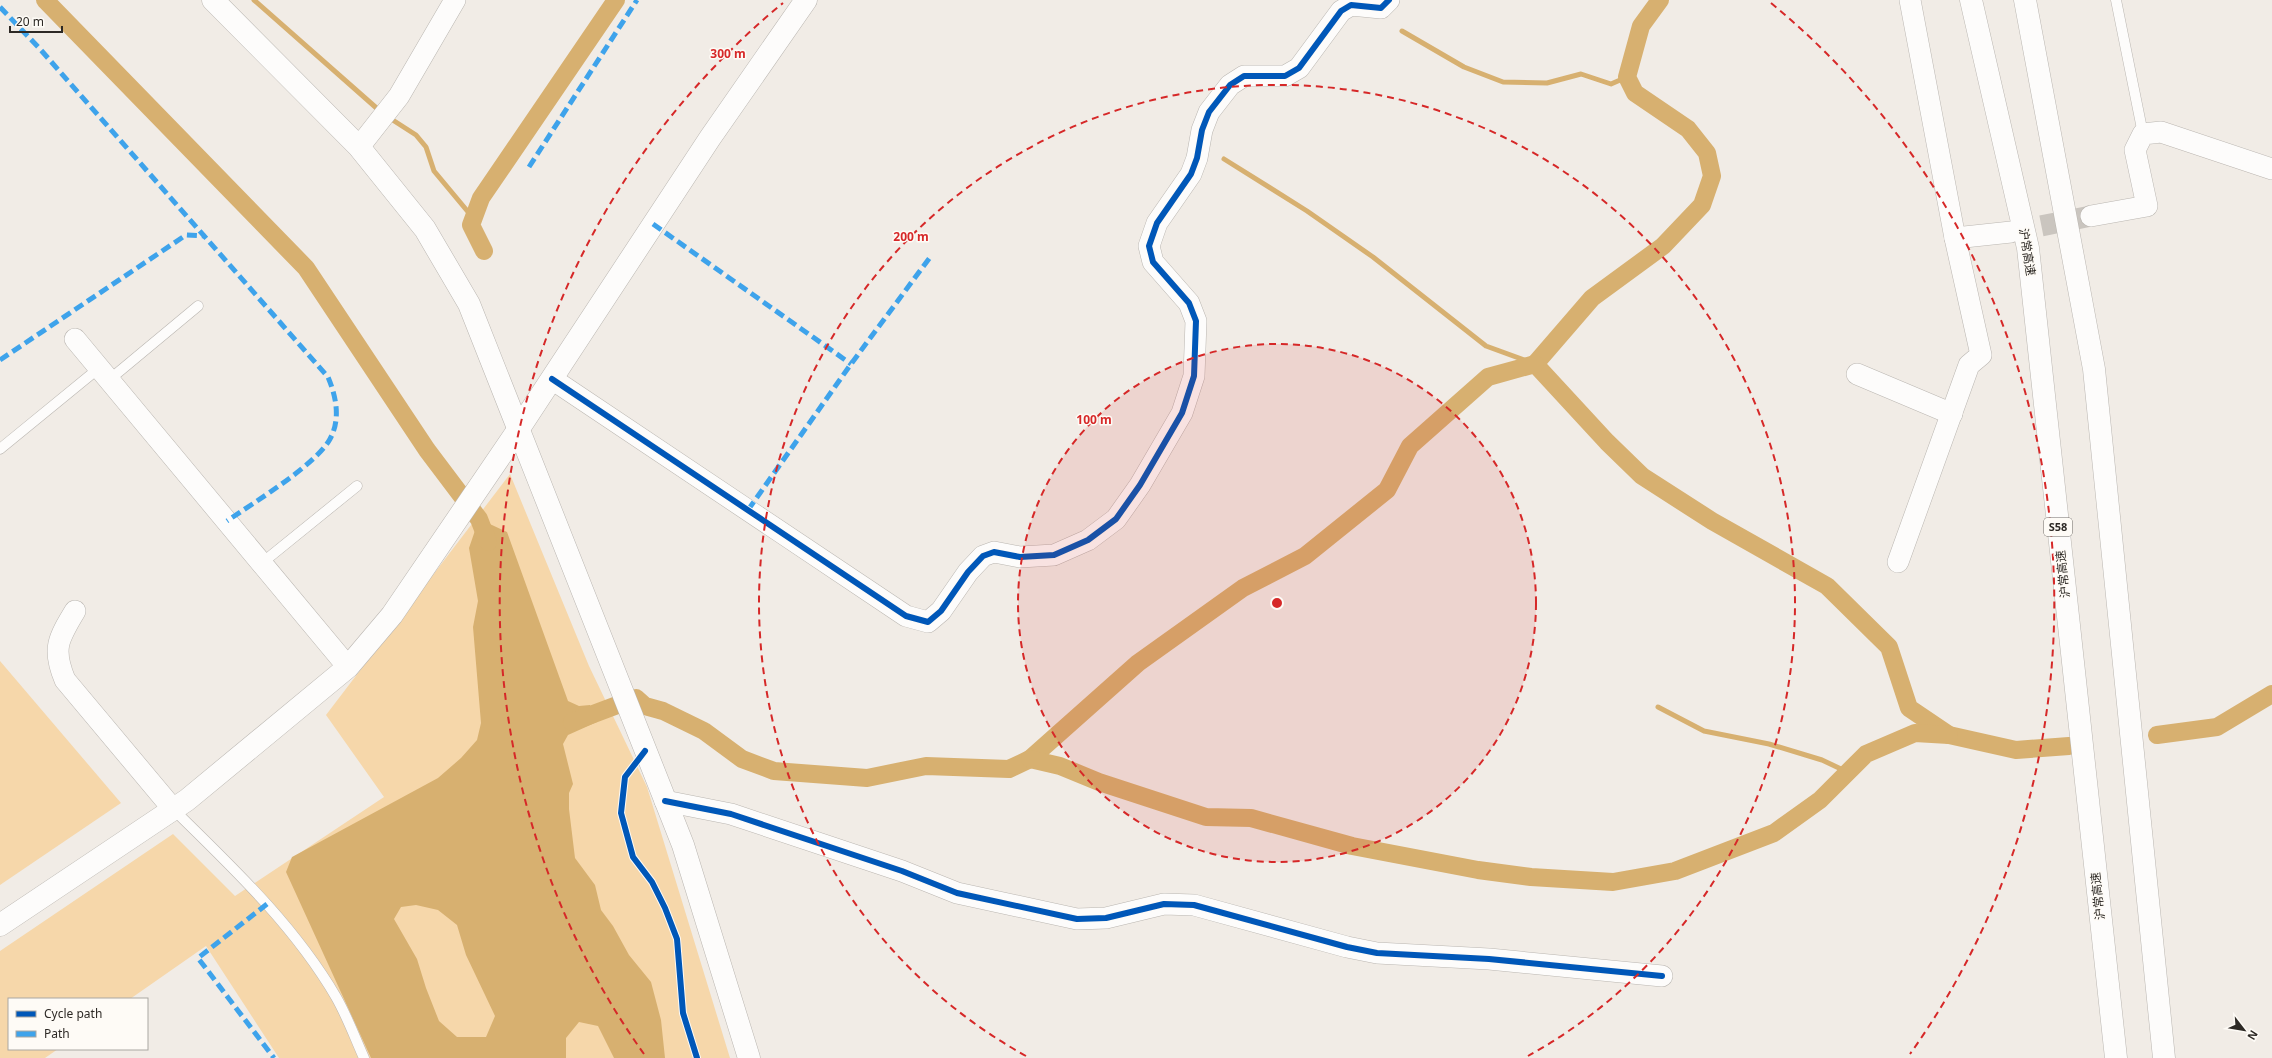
<svg xmlns="http://www.w3.org/2000/svg" width="2272" height="1058" viewBox="0 0 2272 1058" font-family="'Noto Sans','Noto Sans SC',sans-serif">
<style>
.green{fill:#f6d7aa}
.water{fill:#d7b070;fill-rule:evenodd}
.lines{fill:none;stroke-linecap:round;stroke-linejoin:round}
.stream{stroke:#d7b070;stroke-width:5}
.canal{stroke:#d7b070;stroke-width:18}
.street-tunnel{stroke:#cac5bf;stroke-width:21;stroke-dasharray:21 10;stroke-linecap:butt}
.lane-casing{stroke:#bab6b1;stroke-width:11}
.street-casing{stroke:#bab6b1;stroke-width:22}
.secondary-casing{stroke:#bab6b1;stroke-width:23}
.highway-casing{stroke:#bab6b1;stroke-width:23}
.lane{stroke:#fdfcfb;stroke-width:10}
.street{stroke:#fdfcfb;stroke-width:21}
.secondary{stroke:#fdfcfb;stroke-width:22}
.highway{stroke:#fdfcfb;stroke-width:22}
.quiet{stroke:#3ea3eb;stroke-width:5;stroke-dasharray:10 5;stroke-linecap:butt}
.cycleway-casing{stroke:#fefbf6;stroke-width:8}
.cycleway{stroke:#0057b8;stroke-width:6}
.ring{fill:none;stroke:#d62828;stroke-width:2;stroke-dasharray:7 5}
.labels{text-anchor:middle;stroke-width:3;stroke-linejoin:round;paint-order:stroke}
.shield{fill:#fefbf6;stroke:#6c6864;stroke-width:1}
.shield-label{font-size:11px;font-weight:bold;fill:#2d2925}
.street-label{font-size:12px;fill:#2d2925;stroke:#fefbf6}
.centre{fill:#d62828;stroke:#fefbf6;stroke-width:2}
.ring-label{font-size:12px;text-anchor:middle;font-weight:bold;fill:#d62828;stroke:#fefbf6;stroke-width:3;stroke-linejoin:round;paint-order:stroke}
</style>
<rect width="100%" height="100%" fill="#f1ece6"/>
<!-- green -->
<g class="green">
<path d="M510 474 589 666 647 787 730 1058H279L206 946 130 999H9V1049H58L45 1058H0V951L173 834 235 896 384 797 326 715Z"/>
<path d="M0 661 121 803 0 885Z"/>
</g>
<!-- water -->
<path class="water" d="M479 519 507 532 568 701 579 706 590 705 597 722 568 735 563 744 573 784 569 793V809L575 858 595 885 601 910 613 926 629 955 651 982 661 1020 665 1058H614L598 1026 579 1022 566 1038V1058H371L286 872 292 857 438 778 461 758 477 740 481 723 473 627 478 601 469 548ZM416 905 438 910 457 925 466 955 495 1016 486 1037H457L439 1021 426 988 417 959 394 919 401 907Z"/>
<g class="lines">
<!-- stream -->
<g class="stream">
<path d="M254 0 381 112"/>
<path d="M1402 31 1464 67 1503 82 1547 83 1581 74 1611 84 1627 77"/>
<path d="M388 117 416 135 426 147 434 171 474 219"/>
<path d="M1224 159 1307 211 1373 257 1486 346 1535 364"/>
<path d="M1658 707 1704 731 1769 744 1822 760 1841 769 1843 778"/>
</g>
<!-- canal -->
<g class="canal">
<path d="M45 0 306 268 427 450 479 519 488 542"/>
<path d="M1660 0 1641 26 1627 77 1635 93 1688 129 1707 153 1712 176 1702 205 1663 246 1592 298 1535 364 1607 442 1642 476 1712 521 1827 586 1889 647 1909 708 1949 735 2016 750 2069 746"/>
<path d="M484 251 471 225 481 198 616 0"/>
<path d="M572 722 636 698 645 706 663 711 704 731 742 759 774 771 867 778 926 766 1009 769 1030 759 1138 663 1243 588 1305 556 1387 490 1410 446 1488 377 1535 364"/>
<path d="M2157 735 2217 727 2272 694"/>
<path d="M1030 759 1060 766 1099 782 1206 817 1251 818 1352 846 1478 870 1531 877 1613 882 1675 871 1774 833 1820 800 1866 754 1915 733 1949 735"/>
</g>
<!-- street-tunnel -->
<path class="street-tunnel" d="M2011 232 2091 216"/>
<defs>
<g id="lane">
<path d="M2116 0 2143 134"/>
<path d="M109 380 198 306"/>
<path d="M0 449 99 368"/>
<path d="M262 563 357 486"/>
<path d="M173 809C232 867 294 925 336 997 347 1016 355 1038 364 1058"/>
</g>
<g id="street">
<path d="M1910 0 1955 238 2011 232"/>
<path d="M359 147 399 96 455 0"/>
<path d="M2091 216 2147 206 2135 150 2143 134 2161 132 2272 169"/>
<path d="M75 339 348 667"/>
<path d="M1857 374 1952 414"/>
<path d="M552 379 906 616 928 622 941 611 968 572 983 556 994 552 1020 557 1054 555 1088 540 1116 519 1140 485 1182 413 1194 376 1196 321 1189 303 1153 262 1149 246 1157 223 1191 174 1197 158 1202 130 1209 112 1230 85 1244 76H1285L1299 68 1341 11 1351 5 1381 8 1389 0"/>
<path d="M1898 562 1969 365 1981 355 1955 238"/>
<path d="M75 611C58 639 52 649 65 680L173 809"/>
<path d="M665 801 731 814 902 871 957 893 1077 919 1106 918 1164 904 1194 905 1347 947 1377 953 1489 959 1662 976"/>
</g>
<g id="secondary">
<path d="M213 0 359 147 425 229 469 304 683 845 749 1058"/>
<path d="M0 925 187 800 348 667 392 615 518 430 710 138 806 0"/>
</g>
<g id="highway">
<path d="M1971 0 2028 248 2116 1058"/>
<path d="M2025 0 2094 369 2164 1058"/>
</g>
</defs>
<!-- lane casing -->
<use href="#lane" class="lane-casing"/>
<!-- street casing -->
<use href="#street" class="street-casing"/>
<!-- secondary casing -->
<use href="#secondary" class="secondary-casing"/>
<!-- highway casing -->
<use href="#highway" class="highway-casing"/>
<!-- lane -->
<use href="#lane" class="lane"/>
<!-- street -->
<use href="#street" class="street"/>
<!-- secondary -->
<use href="#secondary" class="secondary"/>
<!-- highway -->
<use href="#highway" class="highway"/>
<!-- quiet -->
<g class="quiet">
<path d="M0 7 40 49 328 377C336 396 341 419 330 439 316 465 253 503 227 521"/>
<path d="M529 167 637 0"/>
<path d="M653 224 851 364"/>
<path d="M0 360 186 235 205 236"/>
<path d="M748 510 851 364 931 256"/>
<path d="M267 904 198 958 274 1058"/>
</g>
<defs>
<g id="cycleway">
<path d="M552 379 906 616 928 622 941 611 968 572 983 556 994 552 1020 557 1054 555 1088 540 1116 519 1140 485 1182 413 1194 376 1196 321 1189 303 1153 262 1149 246 1157 223 1191 174 1197 158 1202 130 1209 112 1230 85 1244 76H1285L1299 68 1341 11 1351 5 1381 8 1389 0"/>
<path d="M645 751 625 777 621 813 633 857 652 882 665 908 677 939 683 1013 697 1058"/>
<path d="M665 801 731 814 902 871 957 893 1077 919 1106 918 1164 904 1194 905 1347 947 1377 953 1489 959 1662 976"/>
</g>
</defs>
<!-- cycleway casing -->
<use href="#cycleway" class="cycleway-casing"/>
<!-- cycleway -->
<use href="#cycleway" class="cycleway"/>
</g>
<!-- distance rings -->
<circle cx="1277" cy="603" r="259" fill="#d62828" fill-opacity=".12"/>
<g class="ring">
<circle cx="1277" cy="603" r="259"/>
<path d="M1026 1056A518 518 0 1 1 1528 1056"/>
<path d="M644 1054A777 777 0 0 1 783 3M1771 3A777 777 0 0 1 1910 1054"/>
</g>
<g class="labels">
<!-- shield labels -->
<rect class="shield" x="2044" y="518" width="28" height="18" rx="3"/>
<g class="shield-label">
<text x="2058" y="531">S58</text>
</g>
<!-- street labels -->
<g class="street-label">
<text transform="translate(2027 252) rotate(81)" y="4">沪常高速</text>
<text transform="translate(2063 574) rotate(-96)" y="4">沪常高速</text>
<text transform="translate(2098 896) rotate(-96)" y="4">沪常高速</text>
</g>
</g>
<circle cx="1277" cy="603" r="6" class="centre"/>
<g class="ring-label">
<text x="728" y="58">300 m</text>
<text x="911" y="241">200 m</text>
<text x="1094" y="424">100 m</text>
</g>
<!-- legend -->
<rect x="8" y="998" width="140" height="52" fill="#fefbf6" stroke="#aaa7a2"/>
<rect x="16" y="1011" width="20" height="6" fill="#0057b8" stroke="#aaa7a2"/>
<text x="44" y="1018" font-size="12" fill="#2d2925">Cycle path</text>
<rect x="16" y="1031" width="20" height="6" fill="#3ea3eb" stroke="#aaa7a2"/>
<text x="44" y="1038" font-size="12" fill="#2d2925">Path</text>
<!-- north arrow -->
<g transform="translate(2244 1030) rotate(121)" stroke="#fefbf6" stroke-width="3" paint-order="stroke">
<path d="M0-3L7 15L0 10L-7 15Z" fill="#2d2925"/>
<text y="-6" font-size="11" font-weight="bold" text-anchor="middle" fill="#2d2925">N</text>
</g>
<!-- scale -->
<path d="M10 26v6h52v-6" fill="none" stroke="#2d2925" stroke-width="2"/>
<text x="16" y="26" font-size="12" fill="#2d2925" stroke="#fefbf6" stroke-width="3" paint-order="stroke">20 m</text>
</svg>
